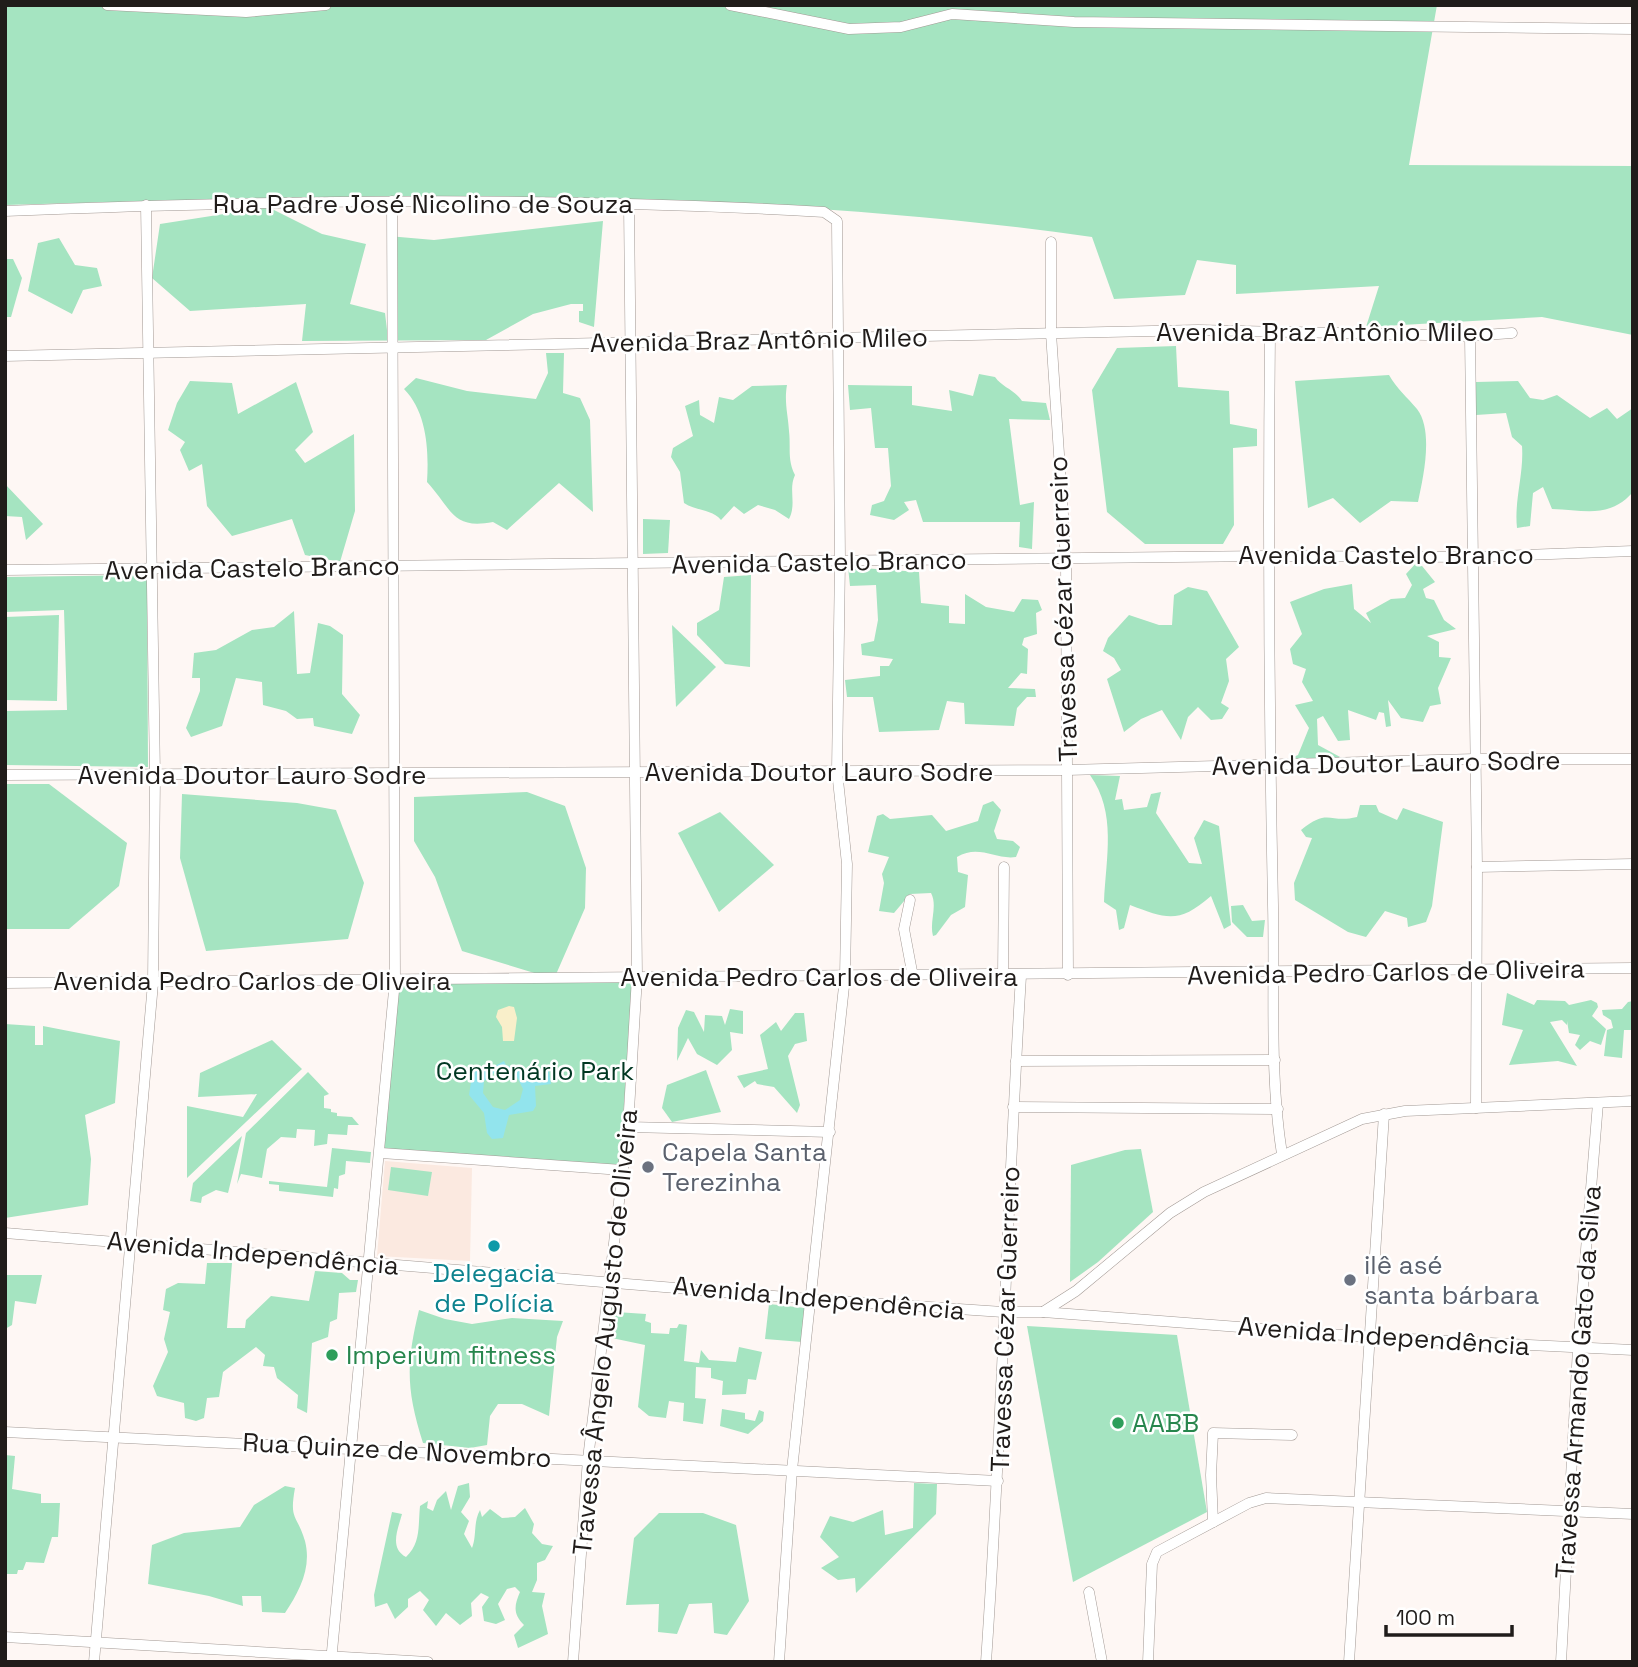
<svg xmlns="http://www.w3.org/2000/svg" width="1638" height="1667" viewBox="0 0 1638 1667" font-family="'Space Grotesk',sans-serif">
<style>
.built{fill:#fbe9e0}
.green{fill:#a5e4c1}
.sand{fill:#f9efca}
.water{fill:#92e4ed;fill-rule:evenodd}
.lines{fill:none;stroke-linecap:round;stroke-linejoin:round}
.minor-casing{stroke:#a29994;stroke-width:11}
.minor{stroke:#fff;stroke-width:10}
.worship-dot{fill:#6b7280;stroke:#fff;stroke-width:2.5}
.culture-dot{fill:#0f9aa8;stroke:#fff;stroke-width:2.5}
.leisure-dot{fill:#2e9e5b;stroke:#fff;stroke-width:2.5}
.labels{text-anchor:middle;stroke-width:5;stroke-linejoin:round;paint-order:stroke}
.street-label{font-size:26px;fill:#201c1a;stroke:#fff}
.park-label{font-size:26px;fill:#013722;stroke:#fff}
.worship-label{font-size:26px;fill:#5b616d;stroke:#fff;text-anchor:start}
.culture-label{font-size:26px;fill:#0d838f;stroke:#fff}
.leisure-label{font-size:26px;fill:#27864d;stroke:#fff;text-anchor:start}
</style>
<rect width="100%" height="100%" fill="#fef7f4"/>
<!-- built -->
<path class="built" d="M385 1161 472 1168 470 1261 377 1256Z"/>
<!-- green -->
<g class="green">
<path d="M5 5H1437L1409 165 1633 166V335L1542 317 1366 327 1379 286 1236 294V265L1197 260 1185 295 1114 299 1092 237C732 186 367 195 5 205Z"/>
<path d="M268 207 322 234 366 244 350 304 385 313 387 330 388 236 434 240 603 221 594 327 579 322V311H583V304H571L533 314 486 340 302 341 306 304 190 311 152 278 160 224Z"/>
<path d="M59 238 75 265 97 268 102 286 83 290 72 314 28 291 38 243Z"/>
<path d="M5 259H13L22 278 11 317H5Z"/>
<path d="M1176 346 1178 387 1229 391 1230 424 1257 429V446L1233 448 1234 525 1223 544H1145L1107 512 1092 390 1117 348Z"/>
<path d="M546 353H564L563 393 580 398 590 420 593 512 559 483 507 530 493 522C452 530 452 509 427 482 429 451 427 412 404 389L416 378 467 391 536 399 548 373Z"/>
<path d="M979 374 995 377C1003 388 1014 389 1022 401L1046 403 1050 420 1009 419 1020 505 1034 502 1032 549 1019 547 1020 522H923L916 500 904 502 909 510 894 520 870 515 872 505 884 501 891 486 888 448H875L871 408 850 410 848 385 912 386V405L952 411 949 390 973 396Z"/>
<path d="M1389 375C1397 389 1407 397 1417 409 1434 431 1423 478 1418 502L1391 501 1360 523 1333 498 1308 508 1295 381Z"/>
<path d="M190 381 232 383 238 414 296 382 313 432 295 450 305 463 354 434 355 511 340 562 305 555 292 519 232 536 207 506 202 464 189 471 180 450 185 442 168 430 177 403Z"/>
<path d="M1518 381 1530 398 1543 400 1557 395 1590 418 1607 408 1617 419 1633 408V492C1609 519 1585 510 1552 509L1543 487 1533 493 1530 526 1517 528C1514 500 1524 474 1522 446L1512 437 1506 413 1476 415V382Z"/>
<path d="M787 385C784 402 788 414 789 431 791 448 787 459 795 475 788 490 797 503 789 519L775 510 758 505 744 514 734 506 721 520C712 509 696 511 684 503L680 472 671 457 673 448 693 436 685 406 699 400 700 415 714 423 719 397 733 400 752 386Z"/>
<path d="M5 484 43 524 26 540 22 517 5 516Z"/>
<path d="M643 519 670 520 668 553 643 554Z"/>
<path d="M1418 561 1435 582 1423 589 1426 598 1434 600 1444 620 1456 629 1427 636 1439 642V657L1451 658 1438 688 1441 704 1430 706 1423 722 1401 718 1388 700 1391 726 1386 727 1384 713 1379 712 1376 720 1348 710 1350 740 1338 741 1323 716 1317 719 1318 745 1342 758 1287 760 1298 755 1309 728 1295 705 1313 701 1302 682 1306 669 1293 664 1290 649 1302 634 1290 602 1324 589 1352 584 1354 609 1371 623 1366 613 1391 599 1405 598 1412 585 1406 574Z"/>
<path d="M848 567 919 572 921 603 949 606V623L965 624V594L986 607 1014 612 1022 599 1038 600 1042 610 1036 613 1037 634 1024 638 1022 645 1028 649 1027 674 1021 673 1008 688 1035 689 1036 697H1027L1017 708 1014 726 965 724 964 703 947 701 939 730 879 732 873 697H847L845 680 880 676V666H889L893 659 862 655 861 644 874 641 878 620 876 585 850 586Z"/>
<path d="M147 575 148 767 5 765V711L67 710 64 610 5 612V577Z"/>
<path d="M751 575 750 667 725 664 697 635V623L719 610 724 577Z"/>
<path d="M1188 587 1207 591 1239 647 1226 659 1229 681 1221 703 1229 708 1222 719 1211 720 1198 707 1188 717 1181 740 1162 710 1141 719 1124 732 1107 679 1121 670 1114 658 1103 651 1108 638 1129 615 1159 625H1172L1174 595Z"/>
<path d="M294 611 297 674 310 673 318 623 330 626 343 635 342 694 360 715 352 734 314 726 313 718 297 719 286 711 263 705 262 682 236 678 222 726 191 737 186 728 200 691V678H192L194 653 216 650 252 630 274 627Z"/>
<path d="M59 615 57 701 5 700V617Z"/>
<path d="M672 625 716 667 676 707Z"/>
<path d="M1090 775 1120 776 1115 800 1122 799 1124 810 1147 807 1151 794 1161 792 1156 813 1189 863 1202 864 1194 838 1204 820 1219 826 1231 925 1224 929 1211 896C1179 924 1167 919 1130 905L1124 928 1119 930 1116 910 1104 902C1106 857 1117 813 1090 775Z"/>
<path d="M5 784H49L127 843 119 886 69 929H5Z"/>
<path d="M527 792 565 806 586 868 585 908 554 979 462 951 435 877 414 841V797Z"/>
<path d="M182 794 297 803 336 810 364 883 348 939 206 951 180 858Z"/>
<path d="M993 801 1001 810 994 831 997 839 1013 841 1020 847 1016 857C995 860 979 844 957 857L958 872 968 875 965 907 951 915 936 935 933 936C929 922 938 906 931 893L910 894 894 913 879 911 884 883 882 874 889 857 868 852 877 816 883 814 890 819 932 815 946 831 978 821 983 805Z"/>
<path d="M1360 805H1376L1379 812 1397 820 1403 808 1443 822 1432 906 1426 922 1408 927 1407 918 1385 911 1366 937 1348 932 1295 900 1294 883 1312 838 1306 837 1301 830C1329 807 1329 824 1357 817Z"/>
<path d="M720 812 774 865 719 912 678 833Z"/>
<path d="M1243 905 1252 921 1265 920 1263 937H1247L1232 922 1231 906Z"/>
<path d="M634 981 619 1166 384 1149 399 984Z"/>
<path d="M1507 993 1534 1005 1537 1000 1565 1001 1569 1005 1591 1000 1597 1003 1598 1007 1592 1016 1606 1029 1601 1045 1590 1041 1580 1050 1575 1045 1580 1035 1569 1033 1567 1021V1025L1562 1020 1550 1022 1577 1066 1558 1061 1509 1065 1523 1030 1502 1025Z"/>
<path d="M1633 1001V1030H1624L1622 1058 1604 1056 1607 1030 1613 1028 1611 1020 1603 1015 1602 1010 1622 1009 1628 1002Z"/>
<path d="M730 1009 743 1011V1034L730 1032 732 1050 717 1065 697 1054 688 1038 677 1061 678 1028 686 1010 694 1012 704 1032 705 1015 722 1016 725 1025Z"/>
<path d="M795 1013H804L807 1041 795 1044 788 1056 800 1105 797 1113 774 1087 757 1084 755 1081 744 1088 737 1076 768 1069 760 1035 776 1022 781 1031Z"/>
<path d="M5 1024 35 1026V1045H43V1026L120 1041 115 1103 85 1115 91 1159 88 1205 5 1218Z"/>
<path d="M272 1040 302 1069 187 1178V1106L243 1117 257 1094 198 1097 200 1073Z"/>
<path d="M706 1070 721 1112 672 1122 662 1108 667 1085Z"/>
<path d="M308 1072 329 1094 324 1096V1108L331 1109V1112L337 1113V1116L352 1117 359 1125H348L347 1135 328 1134 327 1144 314 1146 315 1130 297 1129 296 1138 281 1137 267 1149 262 1178 241 1174 237 1184 246 1133Z"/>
<path d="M242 1136 228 1193 216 1190 202 1197 201 1203 190 1201 193 1183Z"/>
<path d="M332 1148 371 1152 370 1163 346 1161 345 1174 339 1176 338 1189 334 1188 333 1197 279 1191V1185L269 1184V1181L327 1187Z"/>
<path d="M1141 1149 1153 1212 1098 1262 1070 1282 1071 1165 1125 1150Z"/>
<path d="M391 1167 432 1172 428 1196 388 1190Z"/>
<path d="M207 1263H232L227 1328H245L246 1320 271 1296 309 1301 315 1271 342 1273 350 1280H358L356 1292 339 1293 337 1319 330 1322 328 1337 312 1343 307 1413 297 1408 298 1395 277 1378 274 1367 263 1366 265 1355 256 1347 223 1372 219 1397 207 1398 204 1418 196 1421 185 1418 184 1403 157 1396 153 1386 168 1352 164 1339 170 1312 163 1310 166 1289 178 1283 205 1284Z"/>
<path d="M5 1275H42L36 1304 15 1301 12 1325 5 1329Z"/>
<path d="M617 1301 616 1312 646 1314 645 1321 651 1323V1333L669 1334 670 1328H677L679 1324 687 1325 684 1361 699 1363 701 1350 709 1360 736 1362 739 1347 762 1352 756 1380 748 1379 746 1394 722 1395 723 1381 711 1378V1368L696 1367 695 1398 706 1399 703 1424 683 1421 684 1403 669 1401 666 1418 649 1416 638 1407 645 1345 607 1337 608 1309Z"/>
<path d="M769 1304 805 1308 802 1342 765 1339Z"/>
<path d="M419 1310 445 1319 472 1324 512 1318 563 1321 557 1337 549 1416 522 1404H498L490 1416 487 1445 470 1448 423 1443C406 1389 406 1364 419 1310Z"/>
<path d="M1027 1326 1177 1335 1207 1512 1073 1582Z"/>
<path d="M722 1409 745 1413V1419L755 1421 759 1410 764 1412 763 1421 748 1434 720 1426Z"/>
<path d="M5 1455 15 1456 12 1489 41 1494V1503H60L58 1537H52L44 1563 26 1562 23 1570H18L17 1574H7L5 1570Z"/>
<path d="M469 1483 470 1497 461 1512 469 1521 464 1534 472 1548C477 1535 473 1523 480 1510L482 1517 490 1509 502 1518 515 1517 525 1508 534 1524 532 1533 542 1544 553 1546 545 1560 537 1563V1580L532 1592 545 1593 542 1606 548 1634 518 1648 514 1635 524 1625C513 1614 514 1606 520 1592L515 1587 507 1589 498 1604 505 1620 496 1624 484 1621 482 1607 489 1597 481 1593 471 1603 472 1616 460 1625 446 1613 436 1626 423 1610 429 1600 420 1591 408 1599V1607L395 1619 387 1603 375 1607 374 1595 392 1512 402 1514C398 1529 389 1548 406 1557 421 1543 418 1526 420 1506L428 1501 427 1508 433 1511 437 1500 446 1491 451 1510 458 1486Z"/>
<path d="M914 1483 937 1484 936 1514 856 1593 855 1578 838 1580 821 1568 839 1557 820 1537 830 1516 853 1522 883 1510 885 1535 913 1528Z"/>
<path d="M285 1486 295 1488C289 1521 297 1514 305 1541 312 1568 299 1592 285 1613L262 1612 261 1596H242L243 1606 209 1596 148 1584 152 1545 184 1533 240 1527 254 1505Z"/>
<path d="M659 1513H703L736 1525 749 1601 727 1635 714 1633 712 1603 689 1604 677 1634 658 1632 659 1604 626 1605 634 1538Z"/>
</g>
<!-- sand -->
<path class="sand" d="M509 1006 514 1007 517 1018 514 1041H503L502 1027 496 1017 498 1010Z"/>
<!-- water -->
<path class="water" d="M504 1061 506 1065 532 1074 549 1071 551 1084 535 1086 536 1106 533 1111 509 1115 503 1138 492 1139 487 1133 484 1113 469 1095 473 1069 493 1067ZM498 1070 515 1073 523 1089 520 1100 505 1110 493 1107 483 1093 484 1081Z"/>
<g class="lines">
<defs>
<g id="minor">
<path d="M107 5 246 12 326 5"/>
<path d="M730 5 849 29 901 27 952 14 1074 22 1633 29"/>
<path d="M5 211C278 200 552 196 824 212L837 221 840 560 837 771 847 864 845 977 792 1470 779 1662"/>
<path d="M1051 242V333L1066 560 1068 975"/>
<path d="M1270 332C1268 523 1269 714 1273 905 1275 987 1269 1073 1282 1154"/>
<path d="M1470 336 1477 867 1476 1108"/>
<path d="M5 356 1198 330 1470 336 1512 333"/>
<path d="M5 570 1267 556 1474 557 1633 551"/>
<path d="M5 775 1067 770 1475 759H1633"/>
<path d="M1477 867 1633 864"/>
<path d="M910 900 904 929 913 977"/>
<path d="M1003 976 1004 867"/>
<path d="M5 983 1633 968"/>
<path d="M1016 1061 1275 1060"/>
<path d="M1013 1107 1278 1109"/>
<path d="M628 1127 830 1132"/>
<path d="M381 1153 622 1170"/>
<path d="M5 1233 811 1299 1003 1312H1043L1369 1337 1633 1350"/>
<path d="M1043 1312 1076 1291 1170 1213 1204 1192 1362 1119 1405 1111 1633 1101"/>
<path d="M5 1432 998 1481"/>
<path d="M1213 1522 1211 1475 1213 1433 1292 1435"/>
<path d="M1089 1592 1102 1662"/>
<path d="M5 1637 428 1662"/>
<path d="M94 1662 153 983 155 775 146 205"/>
<path d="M331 1662 395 980 392 201"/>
<path d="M573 1662 588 1459 628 1127 637 977 629 204"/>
<path d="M986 1662C1002 1433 1007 1204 1021 976"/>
<path d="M1148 1662 1152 1564 1157 1552 1249 1503 1266 1498 1633 1514"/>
<path d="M1349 1662 1384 1114"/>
<path d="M1561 1662 1578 1348 1598 1103"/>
</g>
</defs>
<!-- minor casing -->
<use href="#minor" class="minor-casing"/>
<!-- minor -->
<use href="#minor" class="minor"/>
</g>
<!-- markers -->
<g class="worship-dot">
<circle cx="648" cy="1167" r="7"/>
<circle cx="1350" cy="1280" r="7"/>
</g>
<circle class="culture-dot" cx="494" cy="1246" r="7"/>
<g class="leisure-dot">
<circle cx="332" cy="1355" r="7"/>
<circle cx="1118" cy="1423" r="7"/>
</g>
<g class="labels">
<!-- street labels -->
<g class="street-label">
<text x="423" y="213">Rua Padre José Nicolino de Souza</text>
<text x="1325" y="341">Avenida Braz Antônio Mileo</text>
<text transform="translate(759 340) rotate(-1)" y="9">Avenida Braz Antônio Mileo</text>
<text x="1386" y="564">Avenida Castelo Branco</text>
<text transform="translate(819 562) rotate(-1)" y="9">Avenida Castelo Branco</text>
<text transform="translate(252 568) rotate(-1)" y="9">Avenida Castelo Branco</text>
<text transform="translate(1063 609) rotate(-92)" y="9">Travessa Cézar Guerreiro</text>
<text transform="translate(1386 763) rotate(-1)" y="9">Avenida Doutor Lauro Sodre</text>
<text x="819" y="781">Avenida Doutor Lauro Sodre</text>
<text x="252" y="784">Avenida Doutor Lauro Sodre</text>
<text transform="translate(1386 972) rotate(-1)" y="9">Avenida Pedro Carlos de Oliveira</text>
<text x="819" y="986">Avenida Pedro Carlos de Oliveira</text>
<text x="252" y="990">Avenida Pedro Carlos de Oliveira</text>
<text transform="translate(253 1253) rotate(5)" y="9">Avenida Independência</text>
<text transform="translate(819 1298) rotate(5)" y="9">Avenida Independência</text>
<text transform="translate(1005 1319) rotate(-88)" y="9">Travessa Cézar Guerreiro</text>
<text transform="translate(605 1332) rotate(-84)" y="9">Travessa Ângelo Augusto de Oliveira</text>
<text transform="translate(1384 1336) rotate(4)" y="9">Avenida Independência</text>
<text transform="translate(1578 1382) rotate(-86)" y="9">Travessa Armando Gato da Silva</text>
<text transform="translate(397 1450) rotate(3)" y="9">Rua Quinze de Novembro</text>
</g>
<!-- park labels -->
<g class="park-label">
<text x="535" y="1080">Centenário Park</text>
</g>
<!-- worship labels -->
<g class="worship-label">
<text x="662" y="1161">Capela Santa<tspan x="662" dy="30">Terezinha</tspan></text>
<text x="1364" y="1274">ilê asé<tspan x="1364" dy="30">santa bárbara</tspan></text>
</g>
<!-- culture labels -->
<g class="culture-label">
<text x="494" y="1282">Delegacia<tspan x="494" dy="30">de Polícia</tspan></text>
</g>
<!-- leisure labels -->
<g class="leisure-label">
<text x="346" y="1364">Imperium fitness</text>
<text x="1132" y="1432">AABB</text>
</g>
</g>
<!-- border -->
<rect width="1638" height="1667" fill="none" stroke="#201c1a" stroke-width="14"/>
<!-- scale -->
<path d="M1386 1625v10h126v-10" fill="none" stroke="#201c1a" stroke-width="3.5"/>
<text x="1396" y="1625" font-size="21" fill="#201c1a" stroke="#ffffff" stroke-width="5" paint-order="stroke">100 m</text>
</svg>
